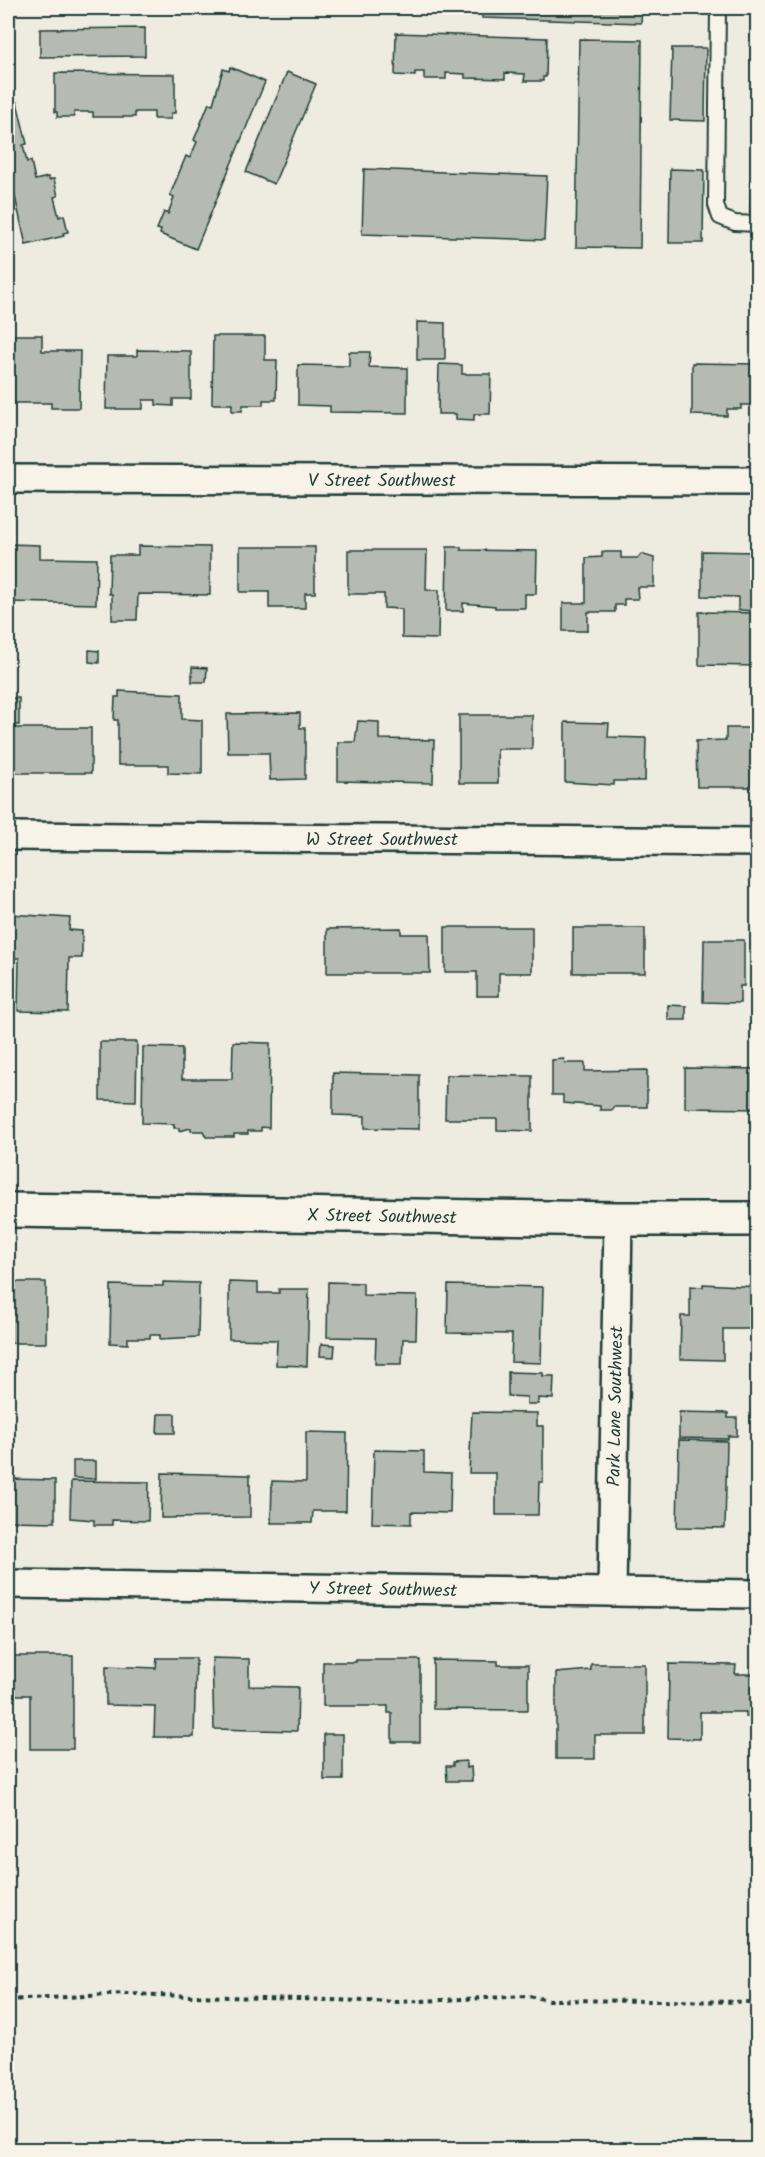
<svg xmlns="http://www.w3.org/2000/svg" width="765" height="2157" viewBox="0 0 765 2157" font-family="Kalam,sans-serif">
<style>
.building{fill:#b5bbb0;stroke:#1f3d34;stroke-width:1.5}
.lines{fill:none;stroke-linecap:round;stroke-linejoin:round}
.lane-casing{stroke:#1f3d34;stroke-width:18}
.street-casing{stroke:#1f3d34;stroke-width:32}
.secondary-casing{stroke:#1f3d34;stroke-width:38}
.path{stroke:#1f3d34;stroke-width:4;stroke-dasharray:4.5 4.5;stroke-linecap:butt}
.lane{stroke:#f7f3e8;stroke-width:14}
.street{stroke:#f7f3e8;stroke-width:27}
.secondary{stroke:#f7f3e8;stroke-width:33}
.labels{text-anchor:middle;stroke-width:6;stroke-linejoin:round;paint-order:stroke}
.street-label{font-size:18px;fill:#1f3d34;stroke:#f7f3e8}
</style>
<rect width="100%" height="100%" fill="#eeece1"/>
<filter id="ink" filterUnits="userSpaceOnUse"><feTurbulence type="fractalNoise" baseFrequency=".0167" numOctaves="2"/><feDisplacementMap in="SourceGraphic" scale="12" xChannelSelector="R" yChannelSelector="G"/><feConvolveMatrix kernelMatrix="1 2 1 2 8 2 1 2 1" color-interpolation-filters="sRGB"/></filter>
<g filter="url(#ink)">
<!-- building -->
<g class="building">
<path d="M482 8H642L641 23 482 18Z"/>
<path d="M145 28V56L40 57V29Z"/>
<path d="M396 33 547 38 546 77H543V81H524L525 74 505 73V79L465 78V74L446 73V79H424V72H415V76L395 75Z"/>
<path d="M579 39 642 40 640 248 576 247Z"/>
<path d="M672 48H706L705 121 670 120Z"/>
<path d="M230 67 265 82 196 249 160 234 161 230 157 229 164 212 168 214 174 197 170 195 186 156 190 158 197 142 194 140 209 103 213 104 223 69 229 71Z"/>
<path d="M8 68 13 87 9 88 12 104 17 102 27 144 23 145 27 162 31 161 35 180 48 177 49 180 54 179 58 196 54 197 59 217 64 215 68 232 63 233 64 236 26 245 13 188 8 189Z"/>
<path d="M287 72 316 84 274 184 246 172Z"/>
<path d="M55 73 175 74V113H171V119H154V112H135V117H93V112H74V117H57V112H55Z"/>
<path d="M364 169 547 176 544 240 362 234Z"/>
<path d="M670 169 704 170 703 243H669Z"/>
<path d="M751 180H758V214H750Z"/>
<path d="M417 322 445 323V360H417Z"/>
<path d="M8 335H42V351H80L79 408H51V403H8Z"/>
<path d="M213 336H265V360H277L276 400H263V405H243L242 411H232V404H212Z"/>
<path d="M137 350 191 351V399H173V406L156 405V400H143V409H106L107 356H137Z"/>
<path d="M349 352H370L369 367 407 368V413L330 412V406L298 405V365L349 366Z"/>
<path d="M692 363 758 364V405H741V409H727V416L692 415Z"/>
<path d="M439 364 462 365V374H491L490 414H474V420L456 419V414H438Z"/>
<path d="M8 544 40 545V558L97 559 96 604 8 602Z"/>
<path d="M138 546 210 547V595L138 594 137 620H112V594H109L110 555H138Z"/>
<path d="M240 547H315V593H305V608H269V592H240Z"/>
<path d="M447 547H461V550L537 551 536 594H525V608H495V606L463 603V611H446Z"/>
<path d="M348 550H427L426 590H439L438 639 402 638V609L384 608V594H348Z"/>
<path d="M702 551 758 552V611L738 610V597L702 596Z"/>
<path d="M602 552H621V558H638L641 554 654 558V587H637L638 599H624V605H615V612H588V631H563V603H586V558L602 557Z"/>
<path d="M699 612 758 613V666L699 665Z"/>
<path d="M89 650 99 651V663L89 662Z"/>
<path d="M192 667 207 668 206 682H192Z"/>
<path d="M119 691 182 694V719L202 720V774L168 773V765H118V720H114L115 697H119Z"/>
<rect x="8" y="698" width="11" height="27"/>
<path d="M300 713V728H305V779L270 780 269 753H228L227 714Z"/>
<path d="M459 715H532V749H497L498 783H459Z"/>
<path d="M358 721 379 722V739L434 740 433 783 338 781V742H355Z"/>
<path d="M565 722 609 723 608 737 646 738 645 781H614V785L565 782Z"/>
<rect x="8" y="728" width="83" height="45"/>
<path d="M726 728H751L752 736H758V787H697L696 741 726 740Z"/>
<path d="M10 914 70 918 69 930 82 931V958H69L68 1012 18 1011 19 958H9Z"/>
<path d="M445 927H532V973H499V996H477V972H445Z"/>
<path d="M401 928V934H429L430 973H327V929Z"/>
<rect x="573" y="928" width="72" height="45"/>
<path d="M704 940H744V986H740V1003L703 1002Z"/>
<path d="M668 1005 686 1006V1020H668Z"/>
<path d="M100 1042H137L136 1101 100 1100Z"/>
<path d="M233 1042 270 1043 269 1128 261 1127V1131H248V1134H234V1137H206L203 1131H191V1128L179 1131V1128H174V1124L142 1123 143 1047 182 1048V1079H232Z"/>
<path d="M564 1059 565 1063H585V1071L647 1070V1107H613V1110H600V1106L563 1103V1095H552V1060Z"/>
<path d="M685 1068 758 1069V1109L685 1108Z"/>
<path d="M333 1073 419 1075V1129L365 1128V1116L333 1115Z"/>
<path d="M446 1075 532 1076V1131L497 1130V1119H445Z"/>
<rect x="8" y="1282" width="38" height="61"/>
<path d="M163 1282 199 1283 198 1337 160 1339V1335H150V1338H128V1344L110 1343 111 1285 163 1286Z"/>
<path d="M229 1282 258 1283V1293H279V1289H309L307 1366 276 1365 277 1340 229 1339Z"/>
<path d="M328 1282 363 1283V1295L417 1296 416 1339H403L402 1364H375L376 1338 327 1337Z"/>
<path d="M703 1284 758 1287V1329H723V1360L680 1359 681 1316H690V1286L703 1287Z"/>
<path d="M448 1285 543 1287 541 1363 511 1362 512 1334 447 1333Z"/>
<path d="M321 1344 335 1345 334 1357 320 1356Z"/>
<path d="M508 1372 543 1373V1376H554L553 1399 538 1398V1404H527V1397L508 1396Z"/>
<path d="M472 1412 537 1413V1426H543V1482H539L538 1515H496V1473H469Z"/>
<path d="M679 1412 728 1413V1418H737V1436H728V1439L679 1438Z"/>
<path d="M158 1414H175V1433H157Z"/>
<path d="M306 1432 347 1433 346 1511H313L312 1523H271L272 1481 306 1482Z"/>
<path d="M679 1440 727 1441 725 1528 677 1527Z"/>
<path d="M374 1450 424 1451V1472L451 1473 450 1513 411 1512V1524L372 1523Z"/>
<path d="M73 1461H96V1479L73 1478Z"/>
<path d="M162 1473 250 1475V1517L161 1518Z"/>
<path d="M8 1479 55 1480V1522L8 1521Z"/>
<path d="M71 1481 149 1482 148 1521 112 1520V1525H94V1520L70 1518Z"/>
<path d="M8 1656H73V1749H30V1695H8Z"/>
<path d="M157 1658H196L194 1737H154L155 1706 106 1705V1666L156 1668Z"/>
<path d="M212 1658 249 1659V1686L298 1687 297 1731 214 1729Z"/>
<path d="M356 1660H420V1742H392V1713H388V1706H323V1662H356Z"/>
<path d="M433 1660 498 1661V1665H528V1710L433 1709Z"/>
<path d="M591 1664H645V1735H595V1759H556V1673L591 1670Z"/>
<path d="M669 1664 736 1665 735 1674H758V1717H746V1712H700V1739L668 1738Z"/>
<rect x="324" y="1734" width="19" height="46"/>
<path d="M466 1761V1768L471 1767 472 1781H447L446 1766H453V1762Z"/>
</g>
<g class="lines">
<defs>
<path id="lane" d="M718 8 716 205 720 217 735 223 758 224"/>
<g id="street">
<path d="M8 479 758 481"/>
<path d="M8 836 758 842"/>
<path d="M8 1584 758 1594"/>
<path d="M612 1592 618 1219"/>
</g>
<path id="secondary" d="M8 1210 618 1219H758"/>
</defs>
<!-- lane casing -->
<use href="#lane" class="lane-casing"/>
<!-- street casing -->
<use href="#street" class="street-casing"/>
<!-- secondary casing -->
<use href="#secondary" class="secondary-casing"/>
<!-- path -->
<path class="path" d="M8 2000 126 1994 399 2002 528 1996 549 2000 758 2002"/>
<!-- lane -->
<use href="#lane" class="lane"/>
<!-- street -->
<use href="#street" class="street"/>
<!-- secondary -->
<use href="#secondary" class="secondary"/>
</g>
</g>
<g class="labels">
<!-- street labels -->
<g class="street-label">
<text x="382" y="486">V Street Southwest</text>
<text x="382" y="845">W Street Southwest</text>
<text transform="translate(382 1216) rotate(1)" y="6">X Street Southwest</text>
<text transform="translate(615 1406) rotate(-89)" y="6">Park Lane Southwest</text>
<text transform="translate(383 1589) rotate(1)" y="6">Y Street Southwest</text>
</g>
</g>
<!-- margin -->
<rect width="765" height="2157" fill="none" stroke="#f7f3e8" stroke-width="30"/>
<rect x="15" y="15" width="735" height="2127" fill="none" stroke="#1f3d34" stroke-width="2" filter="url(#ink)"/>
</svg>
